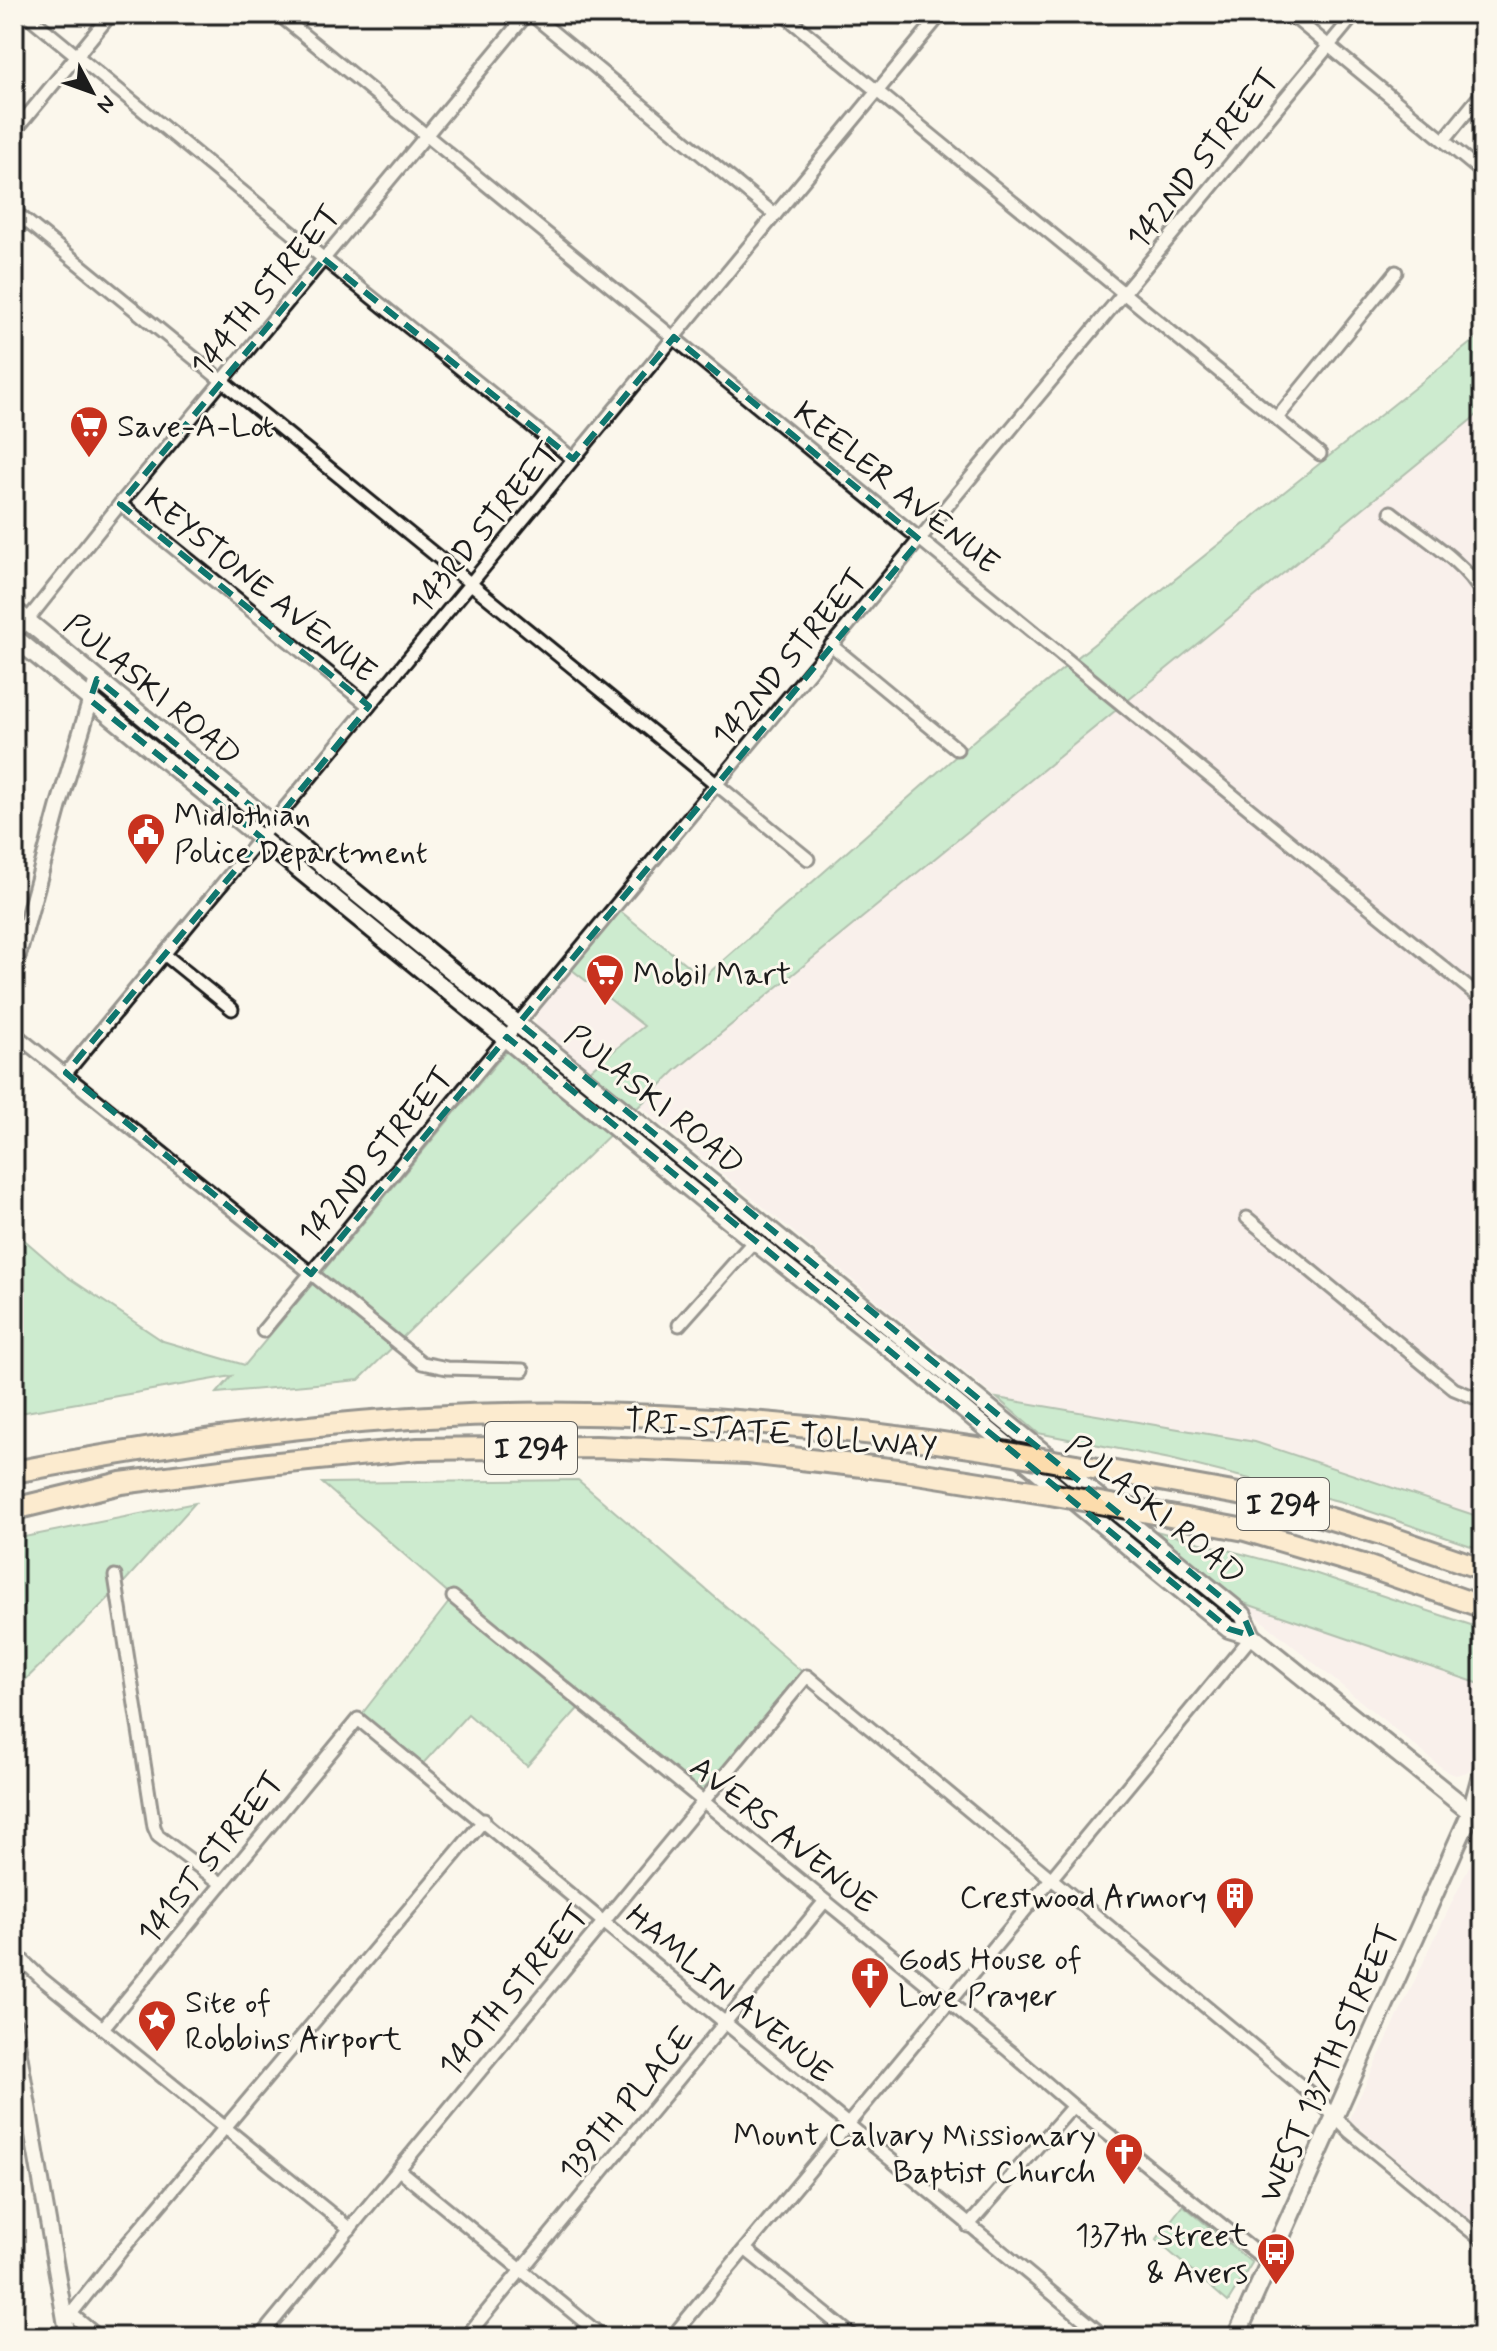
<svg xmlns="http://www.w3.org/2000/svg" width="1497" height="2351" viewBox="0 0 1497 2351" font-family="Mynerve,sans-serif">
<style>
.built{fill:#f6e6e9}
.green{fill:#95dcaa;stroke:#587c63;stroke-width:2}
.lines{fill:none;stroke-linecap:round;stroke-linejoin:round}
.minor-casing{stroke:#1c1c1c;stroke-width:17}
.tertiary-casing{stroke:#1c1c1c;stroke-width:20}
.secondary-casing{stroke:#1c1c1c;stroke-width:22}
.motorway-casing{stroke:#1c1c1c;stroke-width:26}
.minor{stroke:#fbf7ec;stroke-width:11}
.tertiary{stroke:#fbf7ec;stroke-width:14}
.secondary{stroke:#fbf7ec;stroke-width:16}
.motorway{stroke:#fcdcac;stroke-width:20}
.motorway-bridge-casing{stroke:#1c1c1c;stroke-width:26;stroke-linecap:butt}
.motorway-bridge{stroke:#fcdcac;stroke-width:20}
.marked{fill:none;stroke:#0f766e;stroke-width:6;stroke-dasharray:16 10;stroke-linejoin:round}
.labels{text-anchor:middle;stroke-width:6;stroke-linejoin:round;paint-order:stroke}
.shield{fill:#fbf7ec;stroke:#5f5e5a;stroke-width:2}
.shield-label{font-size:30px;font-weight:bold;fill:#1c1c1c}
.street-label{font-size:32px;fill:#1c1c1c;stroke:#fbf7ec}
.poi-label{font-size:32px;fill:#1c1c1c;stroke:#fbf7ec;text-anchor:start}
</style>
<rect width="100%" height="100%" fill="#fbf7ec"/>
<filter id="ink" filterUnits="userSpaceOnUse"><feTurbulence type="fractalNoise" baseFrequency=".0125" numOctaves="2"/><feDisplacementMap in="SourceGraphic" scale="16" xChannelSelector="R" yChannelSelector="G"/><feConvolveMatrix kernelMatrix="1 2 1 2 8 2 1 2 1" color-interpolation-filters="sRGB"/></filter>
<g filter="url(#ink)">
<!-- built -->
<g class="built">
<path d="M1483 410V1518L1255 1442 997 1398 640 1106 676 1070Z"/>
<path d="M571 969 644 1026 588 1072 536 1027 537 1010Z"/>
<path d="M1238 1601 1483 1685V1751L1478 1762 1467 1772 1456 1775 1447 1772Z"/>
<path d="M1481 1841 1483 1843V2231L1349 2119Z"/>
</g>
<!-- green -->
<g class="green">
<path d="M1483 333V410L676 1070 359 1380 217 1393 232 1376 14 1414V1231L66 1276 163 1341 245 1365 507 1050 562 1093 644 1026 571 969 620 911 703 978 979 736Z"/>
<path d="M997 1398 1255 1442 1483 1518V1550L1342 1502 1170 1459 1038 1433Z"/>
<path d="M578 1480 807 1676 704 1802 583 1703 527 1766 468 1714 419 1768 358 1719 453 1597 322 1483Z"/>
<path d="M195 1503 117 1590 14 1691V1539Z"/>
<path d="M1156 1531 1314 1573 1483 1629V1685L1238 1601Z"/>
<path d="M1183 2205 1252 2263 1228 2302 1156 2240Z"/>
</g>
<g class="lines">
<defs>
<g id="minor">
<path d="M26 14 324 259 573 459"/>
<path d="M278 14 1483 1000"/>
<path d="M531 14 775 215"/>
<path d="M783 14 1320 454"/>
<path d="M1290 14 1483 173"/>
<path d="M14 132 111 14"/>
<path d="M1444 140 1483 92"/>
<path d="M14 211 808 859"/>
<path d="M1277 418 1396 272"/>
<path d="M120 504 369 706"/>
<path d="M1391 512C1420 535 1467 563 1483 596"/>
<path d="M14 637 120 504 527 14"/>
<path d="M831 645 957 749"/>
<path d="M164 954 232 1009"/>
<path d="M14 1033 422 1363 447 1368 523 1370"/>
<path d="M66 1073 941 14"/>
<path d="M1247 1218 1454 1389 1483 1401"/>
<path d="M679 1325 754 1241"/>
<path d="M263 1331 1355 14"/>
<path d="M115 1576 154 1827 158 1836 222 1884"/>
<path d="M453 1597 1009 2051 1073 2106 1269 2263"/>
<path d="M14 1952 42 1979 350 2229"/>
<path d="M103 2028 358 1719 1105 2337"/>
<path d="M399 2170 603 2337"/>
<path d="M968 2226 1073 2106"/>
<path d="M745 2249 854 2337"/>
<path d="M65 2309 99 2337"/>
<path d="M71 2314 121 2251 484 1820"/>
<path d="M260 2337 807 1676 1318 2100 1350 2132 1483 2241"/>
<path d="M466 2337 825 1901"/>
<path d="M672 2337 1252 1636"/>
</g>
<g id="tertiary">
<path d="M14 970 59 805 97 679"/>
<path d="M14 2025 68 2337"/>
</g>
<g id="secondary">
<path d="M14 610 339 879 1243 1615 1252 1636"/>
<path d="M14 637 754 1241 903 1359 1157 1570 1229 1629 1252 1636 1483 1822"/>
<path d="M1236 2337 1471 1812 1483 1768"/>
</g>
<g id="motorway">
<path d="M1076 1465 1261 1498 1381 1534 1483 1569"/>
<path d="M14 1472C151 1446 290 1425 429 1417 619 1406 809 1422 997 1451"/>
<path d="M1127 1508 1245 1530 1363 1565 1483 1607"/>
<path d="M14 1509 121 1483 268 1464 418 1449 596 1447 748 1453 898 1470 1050 1494"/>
</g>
</defs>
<!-- minor casing -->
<use href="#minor" class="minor-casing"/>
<!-- tertiary casing -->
<use href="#tertiary" class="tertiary-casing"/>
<!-- secondary casing -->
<use href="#secondary" class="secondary-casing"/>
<!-- motorway casing -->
<use href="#motorway" class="motorway-casing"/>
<!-- minor -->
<use href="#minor" class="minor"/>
<!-- tertiary -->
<use href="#tertiary" class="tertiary"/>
<!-- secondary -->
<use href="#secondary" class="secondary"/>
<!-- motorway -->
<use href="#motorway" class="motorway"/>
<defs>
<g id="motorway-bridge">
<path d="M997 1451 1076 1465"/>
<path d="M1050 1494 1127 1508"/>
</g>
</defs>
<!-- motorway-bridge casing -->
<use href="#motorway-bridge" class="motorway-bridge-casing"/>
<!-- motorway-bridge -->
<use href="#motorway-bridge" class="motorway-bridge"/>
</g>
</g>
<!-- marked area -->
<path d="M0 0H1497V2351H0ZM324 259 573 459 674 337 920 540 519 1023 1243 1615 1252 1636 1229 1629 507 1037 311 1274 66 1073 262 838 90 700 97 679 273 824 369 706 120 504Z" fill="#fbf7ec" fill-opacity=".55" fill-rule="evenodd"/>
<path class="marked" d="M324 259 573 459 674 337 920 540 519 1023 1243 1615 1252 1636 1229 1629 507 1037 311 1274 66 1073 262 838 90 700 97 679 273 824 369 706 120 504Z"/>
<!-- icons -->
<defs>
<symbol id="supermarket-pin" viewBox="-11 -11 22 30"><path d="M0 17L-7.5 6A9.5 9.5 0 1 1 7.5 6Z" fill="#c8321e" stroke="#fbf7ec"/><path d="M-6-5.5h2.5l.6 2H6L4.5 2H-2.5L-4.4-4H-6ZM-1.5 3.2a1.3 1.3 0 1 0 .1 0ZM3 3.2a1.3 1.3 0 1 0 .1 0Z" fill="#fff"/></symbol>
<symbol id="civic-pin" viewBox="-11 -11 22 30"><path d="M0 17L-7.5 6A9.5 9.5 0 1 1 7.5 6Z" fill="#c8321e" stroke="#fbf7ec"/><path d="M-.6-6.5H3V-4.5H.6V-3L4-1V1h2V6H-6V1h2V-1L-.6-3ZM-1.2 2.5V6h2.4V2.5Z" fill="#fff"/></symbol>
<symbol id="building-pin" viewBox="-11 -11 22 30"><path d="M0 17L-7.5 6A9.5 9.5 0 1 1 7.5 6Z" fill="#c8321e" stroke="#fbf7ec"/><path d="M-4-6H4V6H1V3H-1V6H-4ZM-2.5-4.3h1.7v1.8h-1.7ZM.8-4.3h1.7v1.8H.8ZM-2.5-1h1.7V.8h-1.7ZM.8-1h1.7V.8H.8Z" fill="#fff"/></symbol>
<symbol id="church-pin" viewBox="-11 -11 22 30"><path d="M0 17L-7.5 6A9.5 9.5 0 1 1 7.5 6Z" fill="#c8321e" stroke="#fbf7ec"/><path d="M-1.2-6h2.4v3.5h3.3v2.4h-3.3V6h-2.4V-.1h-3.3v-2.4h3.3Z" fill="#fff"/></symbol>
<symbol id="sight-pin" viewBox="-11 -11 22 30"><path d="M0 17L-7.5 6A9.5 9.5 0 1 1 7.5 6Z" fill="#c8321e" stroke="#fbf7ec"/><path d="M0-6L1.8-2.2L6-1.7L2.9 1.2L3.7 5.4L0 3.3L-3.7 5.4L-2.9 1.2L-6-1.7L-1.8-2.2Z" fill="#fff"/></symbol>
<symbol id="bus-pin" viewBox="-11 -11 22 30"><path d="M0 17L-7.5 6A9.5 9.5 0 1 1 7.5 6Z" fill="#c8321e" stroke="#fbf7ec"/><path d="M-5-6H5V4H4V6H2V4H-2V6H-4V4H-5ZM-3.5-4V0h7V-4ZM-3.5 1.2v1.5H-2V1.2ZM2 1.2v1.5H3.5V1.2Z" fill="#fff"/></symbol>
</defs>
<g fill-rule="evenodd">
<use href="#supermarket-pin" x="67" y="403" width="44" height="60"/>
<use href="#civic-pin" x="124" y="810" width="44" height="60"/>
<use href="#supermarket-pin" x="583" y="951" width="44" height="60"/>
<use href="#building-pin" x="1213" y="1874" width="44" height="60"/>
<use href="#church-pin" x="848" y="1954" width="44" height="60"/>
<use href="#sight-pin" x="135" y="1997" width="44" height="60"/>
<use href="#church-pin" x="1102" y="2130" width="44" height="60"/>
<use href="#bus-pin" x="1254" y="2230" width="44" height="60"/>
</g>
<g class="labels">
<!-- shield labels -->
<g class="shield">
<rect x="485" y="1422" width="92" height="52" rx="6"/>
<rect x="1237" y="1478" width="92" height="52" rx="6"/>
</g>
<g class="shield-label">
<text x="531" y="1458">I 294</text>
<text x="1283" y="1514">I 294</text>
</g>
<!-- street labels -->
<g class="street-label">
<text transform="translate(1202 158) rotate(-51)" y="11">142ND STREET</text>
<text transform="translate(265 290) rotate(-50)" y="11">144TH STREET</text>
<text transform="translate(897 487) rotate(39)" y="11">KEELER AVENUE</text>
<text transform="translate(484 527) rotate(-50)" y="11">143RD STREET</text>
<text transform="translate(261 585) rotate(39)" y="11">KEYSTONE AVENUE</text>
<text transform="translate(789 657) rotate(-50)" y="11">142ND STREET</text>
<text transform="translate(153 689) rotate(40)" y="11">PULASKI ROAD</text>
<text transform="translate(655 1099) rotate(39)" y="11">PULASKI ROAD</text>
<text transform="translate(375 1155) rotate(-50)" y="11">142ND STREET</text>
<text transform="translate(781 1433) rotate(5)" y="11">TRI-STATE TOLLWAY</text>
<text transform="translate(1156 1509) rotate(39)" y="11">PULASKI ROAD</text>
<text transform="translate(784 1834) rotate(39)" y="11">AVERS AVENUE</text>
<text transform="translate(210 1857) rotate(-51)" y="11">141ST STREET</text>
<text transform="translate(513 1990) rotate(-50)" y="11">140TH STREET</text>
<text transform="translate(730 1993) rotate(40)" y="11">HAMLIN AVENUE</text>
<text transform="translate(1328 2063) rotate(-66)" y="11">WEST 137TH STREET</text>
<text transform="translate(626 2103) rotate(-50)" y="11">139TH PLACE</text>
</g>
<!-- poi labels -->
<g class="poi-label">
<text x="117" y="436">Save-A-Lot</text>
<text x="174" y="825">Midlothian<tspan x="174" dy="37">Police Department</tspan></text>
<text x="633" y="984">Mobil Mart</text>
<text x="1207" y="1907" text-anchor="end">Crestwood Armory</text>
<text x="898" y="1969">Gods House of<tspan x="898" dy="37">Love Prayer</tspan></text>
<text x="185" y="2012">Site of<tspan x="185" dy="37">Robbins Airport</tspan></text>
<text x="1096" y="2145" text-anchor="end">Mount Calvary Missionary<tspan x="1096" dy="37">Baptist Church</tspan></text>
<text x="1248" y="2245" text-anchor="end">137th Street<tspan x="1248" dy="37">&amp; Avers</tspan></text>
</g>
</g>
<!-- margin -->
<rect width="1497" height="2351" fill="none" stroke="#fbf7ec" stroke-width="48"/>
<rect x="24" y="24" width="1449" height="2303" fill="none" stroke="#1c1c1c" stroke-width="3" filter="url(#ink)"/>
<!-- north arrow -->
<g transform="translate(92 92) rotate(131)" stroke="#fbf7ec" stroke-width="6" paint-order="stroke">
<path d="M0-6L14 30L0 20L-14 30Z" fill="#1c1c1c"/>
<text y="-12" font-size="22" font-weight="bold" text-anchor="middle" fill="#1c1c1c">N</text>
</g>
</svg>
